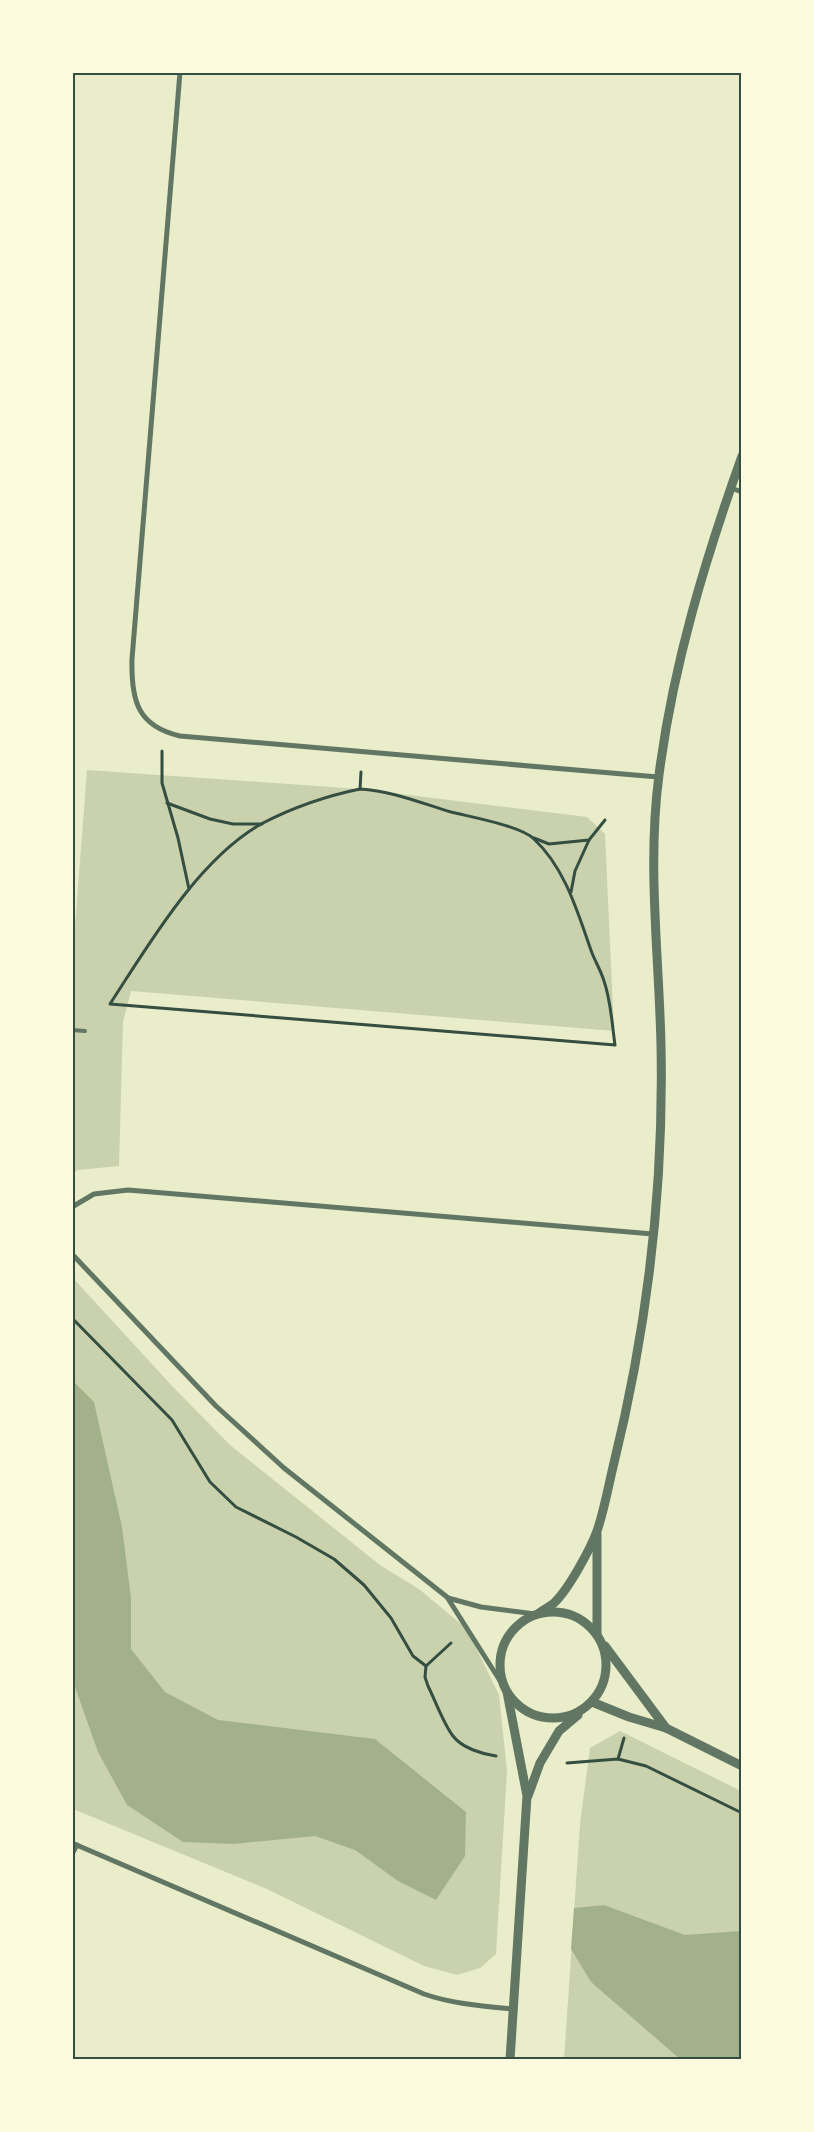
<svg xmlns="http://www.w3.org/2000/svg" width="814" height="2132" viewBox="0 0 814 2132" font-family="Inter,sans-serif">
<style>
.green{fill:#cad2ad}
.water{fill:#a3b18a}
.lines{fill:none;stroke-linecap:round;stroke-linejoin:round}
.path{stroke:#344e41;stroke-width:3}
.service{stroke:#617663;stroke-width:4}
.minor{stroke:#617663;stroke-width:5}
.tertiary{stroke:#617663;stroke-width:9}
.neatline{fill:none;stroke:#344e41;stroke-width:2}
</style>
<rect width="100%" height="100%" fill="#e9edc9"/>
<!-- green -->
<g class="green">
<path d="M87 770 360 789 587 817 605 834 614 1031 131 991 123 1022 119 1166 78 1170 73 1173 72 964Z"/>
<path d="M72 1277 173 1387 230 1445 380 1565 419 1589 467 1629 499 1695 507 1771 496 1954 480 1968 457 1975 424 1966 267 1889 73 1809Z"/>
<path d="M620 1731 741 1791V2059L564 2060 580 1824 590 1748Z"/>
</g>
<!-- water -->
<g class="water">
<path d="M73 1381 94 1402 122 1527 131 1598V1649L165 1692 218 1720 375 1739 466 1812 465 1856 436 1900 398 1881 355 1850 315 1836 233 1844 183 1842 127 1805 98 1752 75 1687 73 1684Z"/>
<path d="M604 1905 685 1935 741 1931V2059H680L591 1982 571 1949 574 1908Z"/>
</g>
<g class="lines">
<!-- path -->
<g class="path">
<path d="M162 751V783L178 838 189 889"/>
<path d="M360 789C392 791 421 803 451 812 471 817 521 826 534 839 566 869 578 914 592 953 596 963 601 971 604 981 611 1001 612 1024 615 1045L110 1004C149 944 199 858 263 823 294 807 326 796 360 789Z"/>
<path d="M360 789 361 772"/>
<path d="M167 803 210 819 233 824H262"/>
<path d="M534 838 549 844 589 840 605 820"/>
<path d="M571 892 575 871 589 840"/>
<path d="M72 1318 172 1420 210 1482 236 1507 296 1537 334 1559 364 1585 391 1618 413 1656 426 1666 425 1677 428 1686C435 1700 444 1725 453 1736 462 1748 482 1754 496 1756"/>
<path d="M426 1666 451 1643"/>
<path d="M618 1759 624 1738"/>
<path d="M567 1763 618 1759 646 1766 742 1813"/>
</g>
<!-- service -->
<path class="service" d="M72 1030 85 1031"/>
<!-- minor -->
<g class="minor">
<path d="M180 72 132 659C131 700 137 726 180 736L658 777"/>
<path d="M731 488 742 492"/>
<path d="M72 1207 94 1194 128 1190 653 1234"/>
<path d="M72 1254 216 1406 284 1468 447 1597 504 1687"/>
<path d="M448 1598 481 1607 535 1614"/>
<path d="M72 1843 424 1994C453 2004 482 2006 513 2009"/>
<path d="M72 1854 77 1845"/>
</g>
<!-- tertiary -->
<g class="tertiary">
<path d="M597 1534V1634"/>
<circle cx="553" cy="1665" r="53"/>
<path d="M539 1613C543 1610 549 1607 554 1603 568 1590 590 1550 597 1531 604 1511 608 1488 613 1467 647 1330 664 1187 661 1045 659 955 647 865 659 775 673 665 705 560 742 456"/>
<path d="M605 1646 666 1728"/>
<path d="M507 1692 527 1796 510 2060"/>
<path d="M592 1702 629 1717 666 1728 742 1766"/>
<path d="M528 1796 540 1763 559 1731 578 1715"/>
</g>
</g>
<!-- border -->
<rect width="814" height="2132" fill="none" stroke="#fefae0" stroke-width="148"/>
<rect x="74" y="74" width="666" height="1984" class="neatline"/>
</svg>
